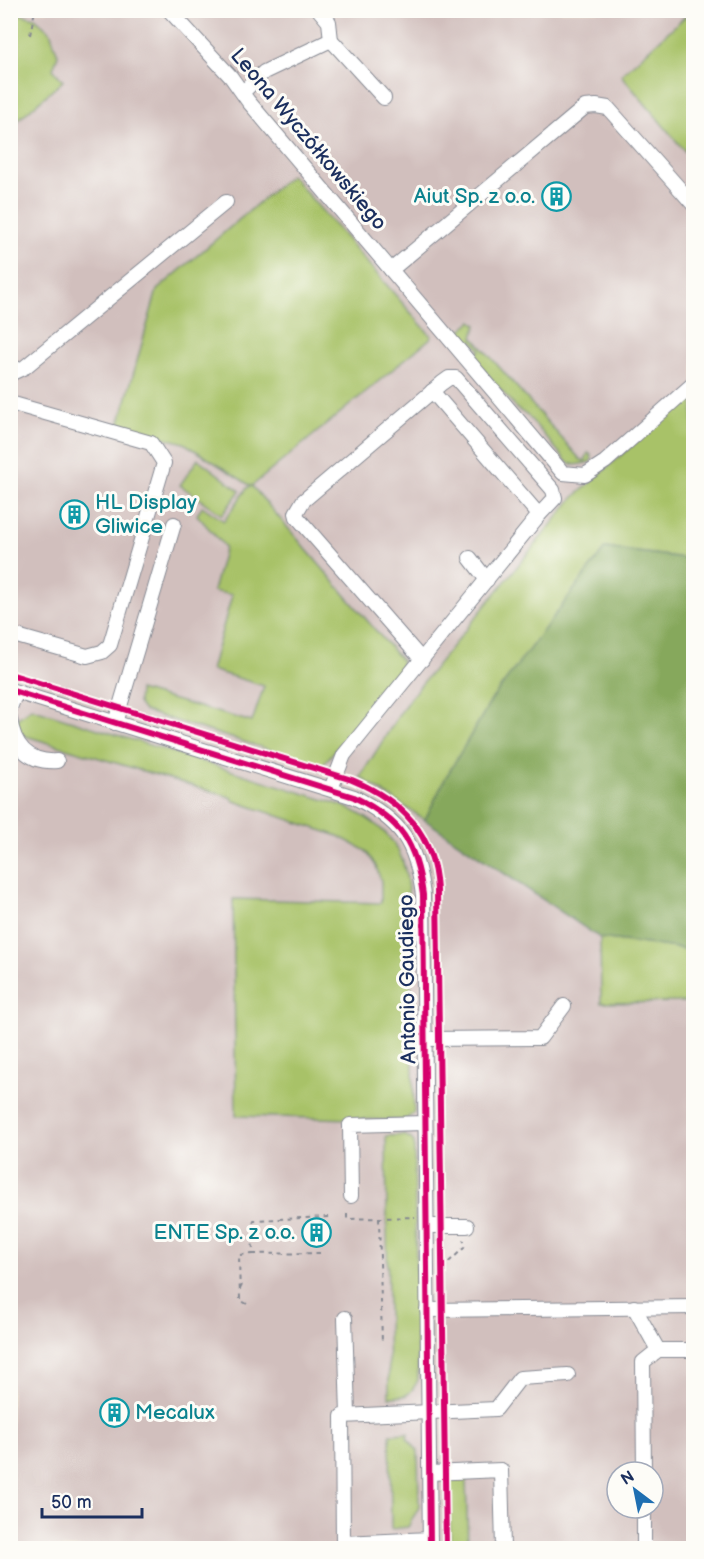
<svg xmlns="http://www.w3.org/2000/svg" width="704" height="1559" viewBox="0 0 704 1559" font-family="'Balsamiq Sans',sans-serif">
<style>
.industrial{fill:#d1bfbd;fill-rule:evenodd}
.green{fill:#a8c268;stroke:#627863;stroke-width:1.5}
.forest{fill:#86a85c;stroke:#506c5d;stroke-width:1.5}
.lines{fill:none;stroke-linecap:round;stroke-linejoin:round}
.minor-casing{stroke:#868992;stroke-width:16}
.path{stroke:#868992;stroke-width:2;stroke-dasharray:4.5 4.5;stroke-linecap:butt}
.minor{stroke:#fff;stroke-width:14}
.cycleway-casing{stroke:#fdfcf7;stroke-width:10}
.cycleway{stroke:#d6006c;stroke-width:6}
.labels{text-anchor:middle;stroke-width:6;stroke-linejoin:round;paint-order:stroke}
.street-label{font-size:21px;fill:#1b2f5e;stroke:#fdfcf7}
.culture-label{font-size:21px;fill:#0d838f;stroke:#fdfcf7;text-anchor:end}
</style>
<rect width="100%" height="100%" fill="#fdfcf7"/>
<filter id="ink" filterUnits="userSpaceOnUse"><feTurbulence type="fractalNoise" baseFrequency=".0167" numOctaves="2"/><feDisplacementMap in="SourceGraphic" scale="12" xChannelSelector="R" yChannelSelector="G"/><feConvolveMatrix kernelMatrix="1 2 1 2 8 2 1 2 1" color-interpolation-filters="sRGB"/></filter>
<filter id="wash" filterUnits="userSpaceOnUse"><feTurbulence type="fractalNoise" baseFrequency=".008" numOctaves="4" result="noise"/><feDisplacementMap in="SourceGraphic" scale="24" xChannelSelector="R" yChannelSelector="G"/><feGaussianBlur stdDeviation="1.35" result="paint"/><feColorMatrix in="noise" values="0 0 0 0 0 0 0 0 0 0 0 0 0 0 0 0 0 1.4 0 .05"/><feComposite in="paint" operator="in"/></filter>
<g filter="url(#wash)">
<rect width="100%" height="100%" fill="#f0e3c6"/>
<!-- industrial -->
<path class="industrial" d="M11 11H691L621 75 693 161V391L572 499 549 526 407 702 360 777 600 938 602 1003 693 1002V1548H11ZM617 1472H653V1508H617Z"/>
<!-- green -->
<g class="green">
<path d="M16 11 20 14 35 18 50 31 58 55 53 69 63 81 11 126 10 11Z"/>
<path d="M691 11H694L693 161 621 75Z"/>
<path d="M291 175 432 337 252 486 402 661 399 674 322 766 144 711 138 703 139 690 252 722 264 686 211 670 232 595 213 591 225 547 197 515 202 506 224 521 247 488 251 486 184 443 119 425 157 290Z"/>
<path d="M472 321 477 325 473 337 580 459 585 461 588 453 591 455 592 459 590 462 576 465 568 463 528 416 517 409 473 357 480 350 471 340 463 346 457 338 456 334Z"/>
<path d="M693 391V559L605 548 446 777 425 820 360 777 407 702 572 499Z"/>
<path d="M198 459 240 491 222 515 180 485Z"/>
<path d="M31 708 341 805C370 817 399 837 405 870 408 881 408 892 409 903L414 1113 405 1120H394L236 1116 233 899 381 903V881L376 866 366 851 338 836 234 801 230 797 12 732 17 719Z"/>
<path d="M600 938 693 950V1002L601 1003Z"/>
<path d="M404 1135 410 1138 414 1142 418 1380C410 1396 407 1397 389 1397L386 1136Z"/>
<path d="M408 1433 407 1438 418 1451 419 1507 408 1527 391 1529 390 1434Z"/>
<path d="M466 1478 468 1548H450L449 1480Z"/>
</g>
<!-- forest -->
<path class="forest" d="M605 548 693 559V950L600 938 425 820 446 777 492 699Z"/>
</g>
<g filter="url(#ink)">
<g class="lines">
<defs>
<g id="minor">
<path d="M169 10 231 77 248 101 563 473 585 475 605 462 694 383"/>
<path d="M319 10 329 22 331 40"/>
<path d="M243 92 264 72 331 40 384 98"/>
<path d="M391 270 585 107 596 106 608 108 694 205"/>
<path d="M10 374 25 367 226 202"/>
<path d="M432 391 539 515"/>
<path d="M10 403 151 443 164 463 110 645 102 652 87 656 10 634"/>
<path d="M470 558 487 580"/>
<path d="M10 690 354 797C402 821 416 843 423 895L430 1548"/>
<path d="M10 708 16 692"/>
<path d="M10 719C14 746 28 763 57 761"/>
<path d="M115 723 174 524"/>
<path d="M331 789 344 755 539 515 555 498 553 490 456 378H449L442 383 303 501 296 513 297 517 422 660"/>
<path d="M425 1039 540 1038 564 1006"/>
<path d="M351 1196 350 1125 425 1123"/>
<path d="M427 1226H467"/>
<path d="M634 1307 658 1350H694"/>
<path d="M427 1310 694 1307"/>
<path d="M345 1318 348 1415"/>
<path d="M644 1472 643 1362 658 1350"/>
<path d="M430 1473 501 1470 503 1548"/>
<path d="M644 1508V1548"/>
<path d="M430 1539 343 1543 342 1416 496 1409 520 1378 568 1375"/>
</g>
</defs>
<!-- minor casing -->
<use href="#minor" class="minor-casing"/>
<!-- path -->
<g class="path">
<path d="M30 35 35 10"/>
<path d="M347 1214V1219L415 1217"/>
<path d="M379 1218 382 1344"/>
<path d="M320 1253 253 1254 252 1226 254 1220 329 1217 330 1214"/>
<path d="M442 1268 464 1248 465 1243 463 1240"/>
<path d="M240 1289 242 1285"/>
<path d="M247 1304 240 1300 239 1255 253 1254"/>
</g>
<!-- minor -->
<use href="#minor" class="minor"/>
<defs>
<g id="cycleway">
<path d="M10 674 352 780C402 801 434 833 437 890L446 1548"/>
<path d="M10 690 354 797C402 821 416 843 423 895L430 1548"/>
</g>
</defs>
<!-- cycleway casing -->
<use href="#cycleway" class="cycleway-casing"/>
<!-- cycleway -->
<use href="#cycleway" class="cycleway"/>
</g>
</g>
<!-- icons -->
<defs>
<symbol id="building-ring" viewBox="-11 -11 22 22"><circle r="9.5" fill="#fdfcf7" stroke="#0f9aa8" stroke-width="1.5"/><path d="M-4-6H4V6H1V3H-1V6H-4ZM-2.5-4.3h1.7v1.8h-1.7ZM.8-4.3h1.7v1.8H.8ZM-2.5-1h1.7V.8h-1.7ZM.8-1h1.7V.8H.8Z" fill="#0f9aa8"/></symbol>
</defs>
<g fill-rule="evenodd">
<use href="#building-ring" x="540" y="180" width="33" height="33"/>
<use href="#building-ring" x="58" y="498" width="33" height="33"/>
<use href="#building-ring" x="300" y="1216" width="33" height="33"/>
<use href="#building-ring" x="98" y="1396" width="33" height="33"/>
</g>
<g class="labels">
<!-- street labels -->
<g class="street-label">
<text transform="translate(309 139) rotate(50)" y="7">Leona Wyczółkowskiego</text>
<text transform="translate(407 979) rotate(-91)" y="7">Antonio Gaudiego</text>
</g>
<!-- culture labels -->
<g class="culture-label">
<text x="535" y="203">Aiut Sp. z o.o.</text>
<text x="95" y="509" text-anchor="start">HL Display<tspan x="95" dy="24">Gliwice</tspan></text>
<text x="295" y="1239">ENTE Sp. z o.o.</text>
<text x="135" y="1419" text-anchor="start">Mecalux</text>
</g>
</g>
<!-- margin -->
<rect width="704" height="1559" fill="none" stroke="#fdfcf7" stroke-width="36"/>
<!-- north arrow -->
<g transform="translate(635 1490) rotate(328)"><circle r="28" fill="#fdfcf7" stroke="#a3aaba" stroke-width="1.5"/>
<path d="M0-4.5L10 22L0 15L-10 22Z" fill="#1f6fb2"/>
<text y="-9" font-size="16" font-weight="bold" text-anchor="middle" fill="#1b2f5e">N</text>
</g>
<!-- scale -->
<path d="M42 1508v9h100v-9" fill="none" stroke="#1b2f5e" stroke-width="3"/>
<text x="51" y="1508" font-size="18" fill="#1b2f5e" stroke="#fdfcf7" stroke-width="4.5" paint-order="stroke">50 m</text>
</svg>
